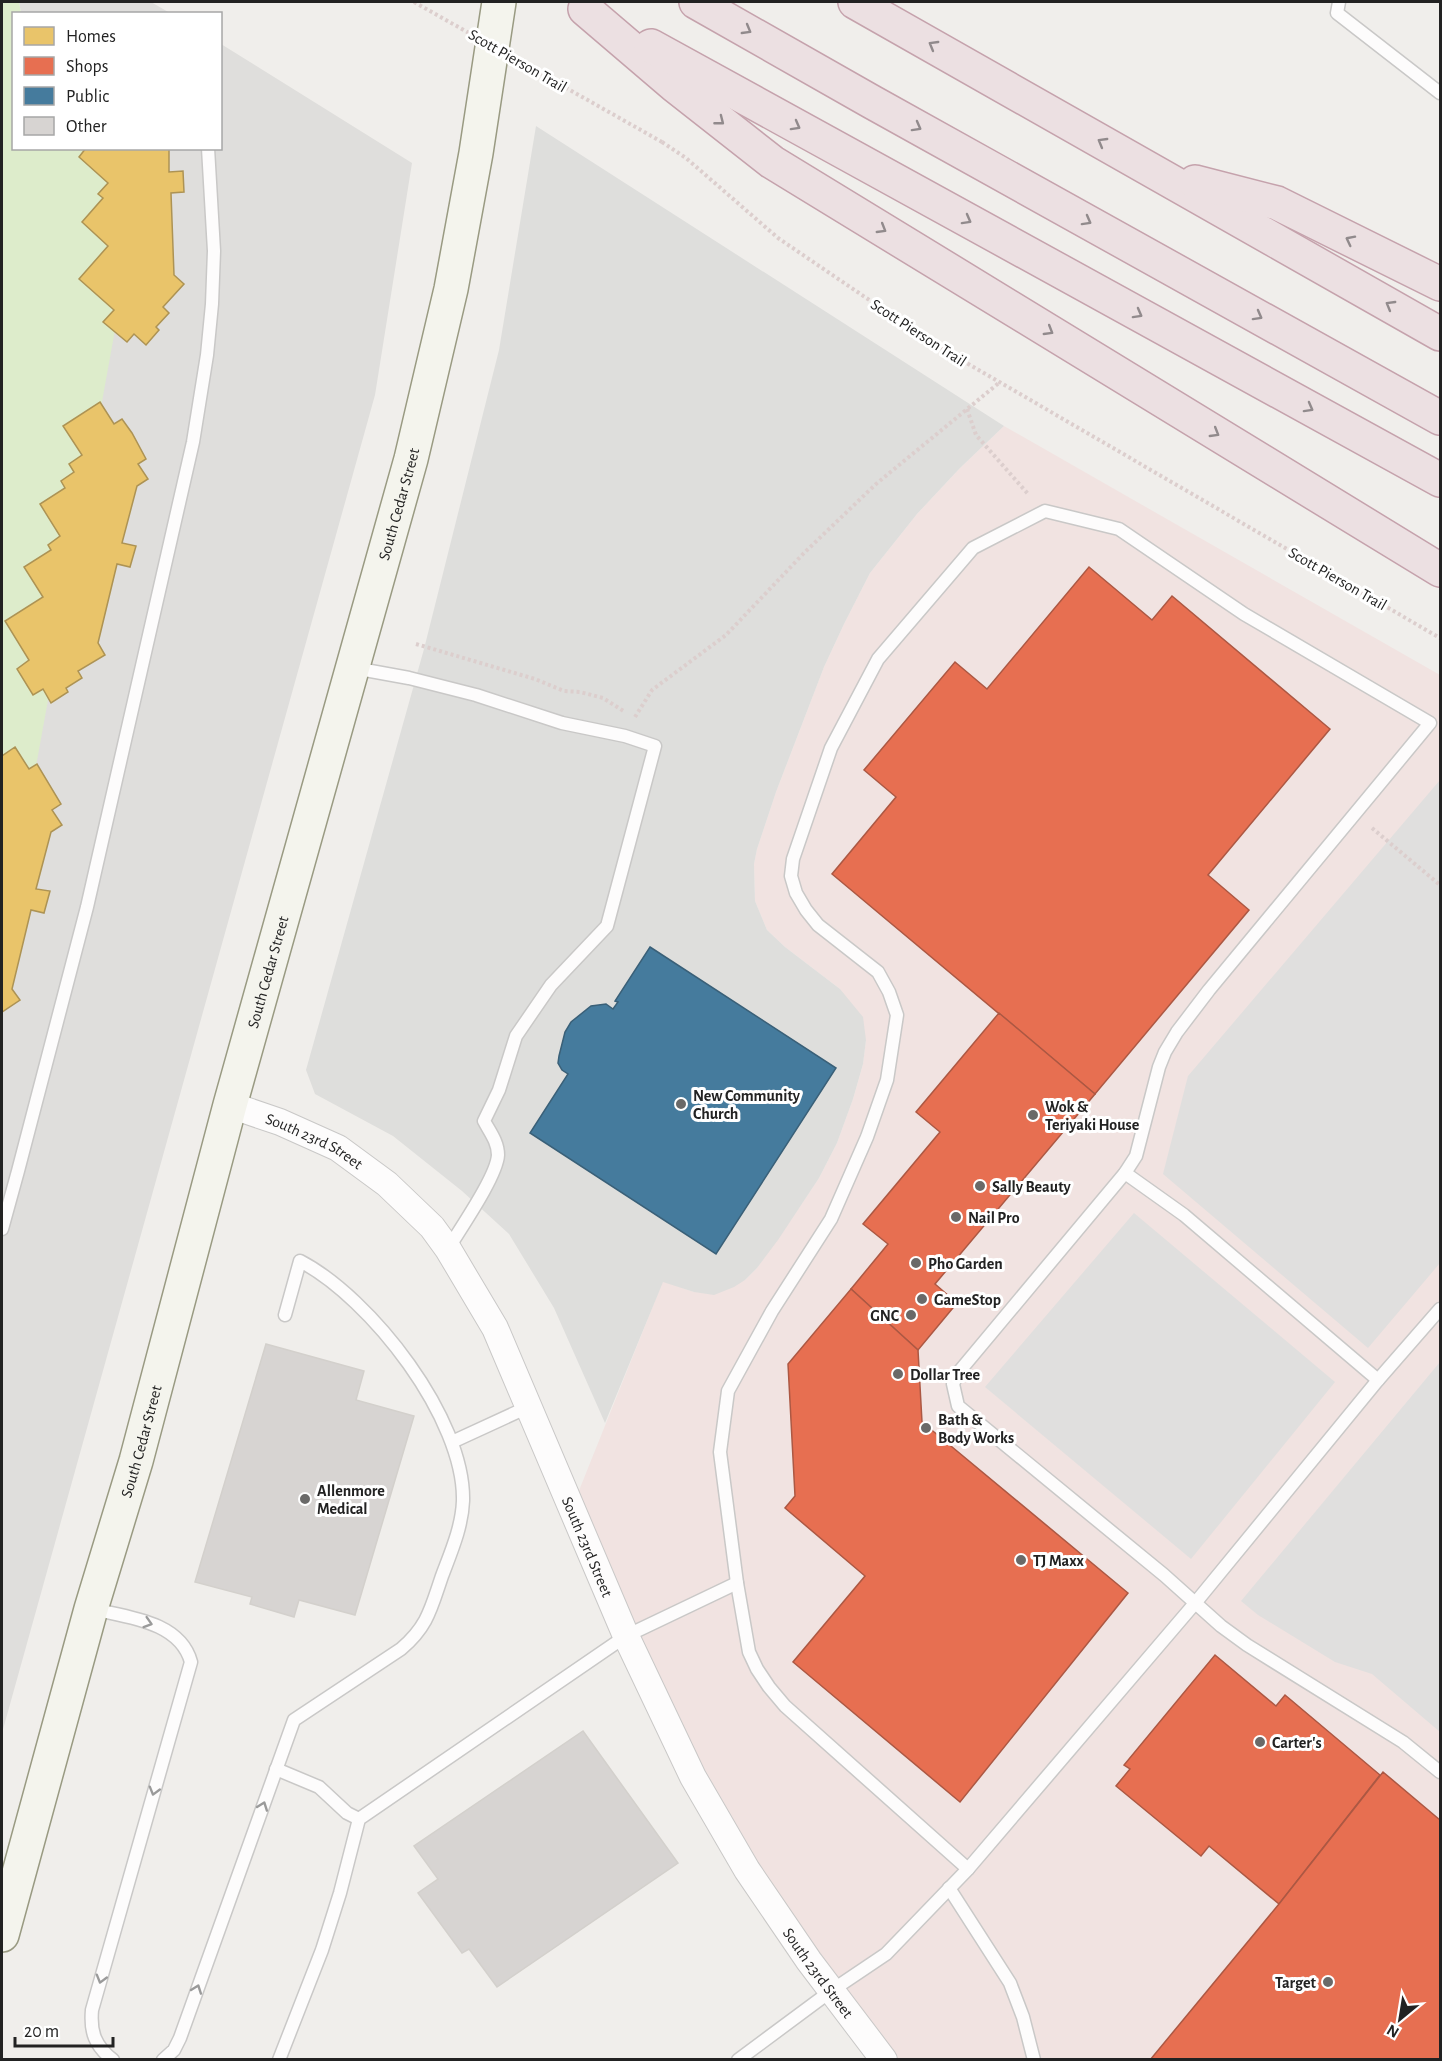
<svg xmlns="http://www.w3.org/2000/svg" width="1442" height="2061" viewBox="0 0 1442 2061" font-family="'Alegreya Sans',sans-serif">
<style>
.residential{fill:#dfdedc}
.commercial{fill:#f1e3e1}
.religious{fill:#dededc}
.grass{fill:#ddeccb}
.parking{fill:#e0dfde}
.homes{fill:#e9c46a;stroke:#ad9354;stroke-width:1.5}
.shops{fill:#e76f51;stroke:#ac5843;stroke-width:1.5}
.public{fill:#457b9d;stroke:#3a6078;stroke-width:1.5}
.building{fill:#d7d4d2;stroke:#d3d0cc;stroke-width:1.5}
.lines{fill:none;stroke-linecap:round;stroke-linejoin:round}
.lane-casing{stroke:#c9c8c7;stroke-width:15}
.street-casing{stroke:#c9c8c7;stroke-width:28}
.secondary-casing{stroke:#999a82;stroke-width:36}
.highway-casing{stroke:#c5a2ac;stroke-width:36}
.path{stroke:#dccecd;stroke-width:4;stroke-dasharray:3 3;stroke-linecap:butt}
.lane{stroke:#fdfcfc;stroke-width:12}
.street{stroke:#fdfcfc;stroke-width:26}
.secondary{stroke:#f4f4ed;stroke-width:33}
.highway{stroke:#ece0e2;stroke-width:33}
.path-bridge{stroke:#dccecd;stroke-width:4;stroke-dasharray:3 3;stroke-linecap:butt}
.oneway{stroke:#918a8c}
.oneway2{stroke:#9a9a9a}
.poi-dot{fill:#6a6968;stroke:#fff;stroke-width:2}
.labels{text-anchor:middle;stroke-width:6;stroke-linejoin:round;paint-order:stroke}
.street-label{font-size:16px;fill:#222;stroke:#fff}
.poi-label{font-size:16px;font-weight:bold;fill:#222;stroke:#fff;text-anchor:start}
</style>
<rect width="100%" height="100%" fill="#f0eeeb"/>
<!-- residential -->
<g class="residential">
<path d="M19 2H151L170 13H21Z"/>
<path d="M221 44 412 163 375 395 2 1733V894L29 805 97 149 220 148Z"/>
</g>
<!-- commercial -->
<path class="commercial" d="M1004 426 1440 675V2059H884L747 1870 572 1508 663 1281 694 1292 745 1280 757 1268 801 1205 819 1178 837 1143 853 1099 863 1064 866 1040 840 989 785 947 767 930 755 901 754 864 757 849 776 792 824 667 844 624 870 573 917 514 960 468Z"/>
<!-- religious -->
<path class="religious" d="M536 126 1004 426 960 468 917 514 870 573 844 624 824 667 776 792 757 849 754 864 755 901 767 930 785 947 840 989 863 1017 866 1040 863 1064 853 1099 837 1143 819 1178 778 1240 757 1268 745 1280 734 1287 714 1295 694 1292 663 1282 605 1423 554 1308 509 1234 462 1191 393 1136 315 1094 306 1070 424 649 499 350Z"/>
<!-- grass -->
<path class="grass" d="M2 2H19L21 13 14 14V148L97 149 132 236 29 805 2 894Z"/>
<!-- parking -->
<g class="parking">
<path d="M1440 780V1263L1368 1348 1163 1174 1188 1076Z"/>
<path d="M1134 1213 1335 1382 1191 1559 985 1387Z"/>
<path d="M1440 1362V1732L1372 1674 1335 1662 1258 1615 1241 1601Z"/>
</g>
<!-- homes -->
<g class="homes">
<path d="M86 148H169V172L183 171 184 192 171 193 174 275 184 284 163 307 169 313 156 327 159 330 146 345 134 334 127 342 103 322 114 310 79 279 108 246 82 222 103 198 98 194 108 183 79 157Z"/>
<path d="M100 402 114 424 122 419 132 433 146 459 138 464 148 479 137 486 122 543 136 546 130 567 117 564 98 643 105 655 78 671 82 678 66 688 68 692 51 703 43 689 33 695 17 669 29 660 5 621 43 597 24 567 51 550 48 545 60 536 40 504 65 488 61 481 74 472 69 464 82 455 63 426Z"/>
<path d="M15 747 29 769 37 764 61 804 52 810 62 825 51 832 36 889 50 891 44 913 31 910 12 989 20 1000 2 1012V756Z"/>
</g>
<!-- shops -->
<g class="shops">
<path d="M1089 567 1152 620 1172 596 1330 729 1208 875 1249 910 1095 1094 832 874 896 797 864 770 955 662 987 689Z"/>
<path d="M999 1013 1095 1094 935 1284 957 1303 918 1350 851 1289 888 1244 863 1224 940 1132 916 1112Z"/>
<path d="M851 1289 918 1350 922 1422 1128 1593 960 1802 793 1662 865 1576 785 1508 795 1496 788 1364Z"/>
<path d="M1215 1655 1276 1706 1285 1695 1380 1775 1279 1904 1209 1846 1201 1856 1116 1786 1130 1769 1124 1765Z"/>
<path d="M1383 1772 1440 1820V2060H1150L1279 1904Z"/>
</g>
<!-- public -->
<path class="public" d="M650 947 836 1068 716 1254 530 1133 568 1074 562 1070 558 1063 559 1056 565 1032 571 1022 591 1006 606 1004 613 1009 618 1002 615 1001Z"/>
<!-- building -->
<g class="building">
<path d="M266 1344 364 1371 356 1400 414 1416 355 1615 299 1600 294 1617 250 1604 252 1597 195 1582Z"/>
<path d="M583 1731 678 1863 497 1987 469 1949 462 1953 418 1893 438 1879 414 1846Z"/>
</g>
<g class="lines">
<defs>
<g id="lane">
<path d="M1339 2 1337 13 1440 93"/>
<path d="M354 668 409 678 476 695 562 723 625 736 655 746 607 926 551 985 516 1036 499 1090 484 1121C490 1132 498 1142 498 1155 497 1176 460 1229 448 1249"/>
<path d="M1125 1173 1184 1215 1378 1380"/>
<path d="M2 1229 18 1171 87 907 193 442 207 355 212 304 214 251 208 148"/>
<path d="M452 1442 528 1407"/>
<path d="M93 1609C126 1617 180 1621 191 1662L92 2010C90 2032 95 2046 113 2060"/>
<path d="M276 1769 319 1787 347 1813 359 1819"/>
<path d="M968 1869 785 1706 769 1687 757 1669 749 1652 737 1583 720 1452 728 1391 772 1311 831 1219 867 1137 887 1080 897 1015 889 992 878 972 818 925 806 910 796 893 791 876 793 859 831 748 878 659 973 548 1045 511 1119 529 1244 614 1430 723 1209 990 1177 1032 1165 1052 1159 1067 1136 1156 1125 1173 958 1373 953 1384 958 1406 1164 1575 1221 1626 1247 1645 1403 1742 1440 1772"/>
<path d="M949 1888 1010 1983 1023 2017 1034 2060"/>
<path d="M163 2060 174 2050 180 2038 294 1720 401 1649C428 1626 431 1608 442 1576 451 1552 462 1527 463 1501 465 1419 371 1298 300 1261L285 1315"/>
<path d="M279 2060 322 1950 340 1893 359 1819 626 1636 737 1583"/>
<path d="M738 2060 831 1991 886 1954 968 1869 1196 1602 1378 1380 1440 1309"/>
</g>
<g id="street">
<path id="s1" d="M230 1105 280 1122 338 1148 387 1184 432 1227 448 1249 495 1328 626 1636 693 1777 747 1870 809 1961 884 2060"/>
</g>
<g id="secondary">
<path id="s2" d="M2 1935 91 1609 136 1461 230 1105 411 459 451 289 476 153 499 2"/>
</g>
<g id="highway">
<path d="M696 2 872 102 1440 418"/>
<path d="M855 2 1440 334"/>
<path d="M585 9 674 85 772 162 1440 570"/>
<path d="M651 46 1440 480"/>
<path d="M1195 182 1277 203 1440 284"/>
</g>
</defs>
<!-- lane casing -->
<use href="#lane" class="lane-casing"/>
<!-- street casing -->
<use href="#street" class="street-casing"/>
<!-- secondary casing -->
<use href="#secondary" class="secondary-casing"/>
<!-- highway casing -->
<use href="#highway" class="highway-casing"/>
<!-- path -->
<g class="path">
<path d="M662 142 686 158 778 238 934 344 1440 638"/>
<path d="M967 409 976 435 1029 495"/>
<path d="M416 644 535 679 564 691 580 692 603 698 625 712"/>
<path d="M635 717 652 690 726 635 805 552 876 484 1000 382"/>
<path d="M1372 828 1440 885"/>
</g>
<!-- lane -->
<use href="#lane" class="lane"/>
<!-- street -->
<use href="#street" class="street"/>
<!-- secondary -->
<use href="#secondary" class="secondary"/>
<!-- highway -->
<use href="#highway" class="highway"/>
<!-- path-bridge -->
<path class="path-bridge" d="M414 2 662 142"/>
</g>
<!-- one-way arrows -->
<defs><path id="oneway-chevron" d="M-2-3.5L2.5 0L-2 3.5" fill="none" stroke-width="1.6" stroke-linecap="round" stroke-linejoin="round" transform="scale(1.5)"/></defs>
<g class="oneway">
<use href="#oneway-chevron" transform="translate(747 30) rotate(30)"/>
<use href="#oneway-chevron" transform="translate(933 45) rotate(-150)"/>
<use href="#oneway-chevron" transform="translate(720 121) rotate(38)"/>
<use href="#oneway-chevron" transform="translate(796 126) rotate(29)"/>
<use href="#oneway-chevron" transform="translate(917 127) rotate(29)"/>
<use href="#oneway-chevron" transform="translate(1102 142) rotate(-150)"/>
<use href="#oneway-chevron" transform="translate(967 220) rotate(29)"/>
<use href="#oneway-chevron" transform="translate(1087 221) rotate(29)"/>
<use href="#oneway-chevron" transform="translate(882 229) rotate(31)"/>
<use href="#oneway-chevron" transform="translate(1350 240) rotate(-153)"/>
<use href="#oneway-chevron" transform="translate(1390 305) rotate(-150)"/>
<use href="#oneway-chevron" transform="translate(1138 314) rotate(29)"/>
<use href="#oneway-chevron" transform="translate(1258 316) rotate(29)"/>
<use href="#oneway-chevron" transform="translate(1049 331) rotate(31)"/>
<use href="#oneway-chevron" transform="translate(1309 408) rotate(29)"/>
<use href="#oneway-chevron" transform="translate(1215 433) rotate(31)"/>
</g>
<g class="oneway2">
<use href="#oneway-chevron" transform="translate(148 1623) rotate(17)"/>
<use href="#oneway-chevron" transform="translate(154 1791) rotate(106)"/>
<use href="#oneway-chevron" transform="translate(263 1806) rotate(-70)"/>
<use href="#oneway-chevron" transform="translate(101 1979) rotate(106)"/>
<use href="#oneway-chevron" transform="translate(197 1989) rotate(-70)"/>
</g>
<!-- markers -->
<g class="poi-dot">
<circle cx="681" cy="1104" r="6"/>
<circle cx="1033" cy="1115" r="6"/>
<circle cx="980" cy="1186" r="6"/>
<circle cx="956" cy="1217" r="6"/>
<circle cx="916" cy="1263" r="6"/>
<circle cx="922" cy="1299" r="6"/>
<circle cx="911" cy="1315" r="6"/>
<circle cx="898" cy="1374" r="6"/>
<circle cx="926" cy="1428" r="6"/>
<circle cx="305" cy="1499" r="6"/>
<circle cx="1021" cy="1560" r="6"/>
<circle cx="1260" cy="1742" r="6"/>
<circle cx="1328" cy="1982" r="6"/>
</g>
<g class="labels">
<!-- street labels -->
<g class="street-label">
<text transform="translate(518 60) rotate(30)" y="6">Scott Pierson Trail</text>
<text transform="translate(919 332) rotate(33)" y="6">Scott Pierson Trail</text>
<text dy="6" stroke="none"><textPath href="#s2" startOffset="1485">South Cedar Street</textPath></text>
<text transform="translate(1338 578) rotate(30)" y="6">Scott Pierson Trail</text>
<text dy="6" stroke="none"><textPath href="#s2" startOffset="999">South Cedar Street</textPath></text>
<text dy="6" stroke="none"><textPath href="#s1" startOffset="92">South 23rd Street</textPath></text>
<text dy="6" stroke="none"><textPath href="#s2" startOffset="513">South Cedar Street</textPath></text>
<text dy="6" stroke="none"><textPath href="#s1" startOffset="596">South 23rd Street</textPath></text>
<text dy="6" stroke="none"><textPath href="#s1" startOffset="1082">South 23rd Street</textPath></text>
</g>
<!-- poi labels -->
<g class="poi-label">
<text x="693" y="1101">New Community<tspan x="693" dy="18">Church</tspan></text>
<text x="1045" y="1112">Wok &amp;<tspan x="1045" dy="18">Teriyaki House</tspan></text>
<text x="992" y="1192">Sally Beauty</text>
<text x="968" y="1223">Nail Pro</text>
<text x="928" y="1269">Pho Garden</text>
<text x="934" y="1305">GameStop</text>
<text x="899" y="1321" text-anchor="end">GNC</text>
<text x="910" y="1380">Dollar Tree</text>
<text x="938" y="1425">Bath &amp;<tspan x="938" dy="18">Body Works</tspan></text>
<text x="317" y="1496">Allenmore<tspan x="317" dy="18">Medical</tspan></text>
<text x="1033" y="1566">TJ Maxx</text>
<text x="1272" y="1748">Carter's</text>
<text x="1316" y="1988" text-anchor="end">Target</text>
</g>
</g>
<!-- border -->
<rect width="1442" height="2061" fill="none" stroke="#222222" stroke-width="6"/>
<!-- legend -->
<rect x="12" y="12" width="210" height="138" fill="#ffffff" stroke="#a7a7a7" stroke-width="1.5"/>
<rect x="24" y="27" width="30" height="18" fill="#e9c46a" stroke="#a7a7a7" stroke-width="1.5"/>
<text x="66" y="42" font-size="18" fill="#222222">Homes</text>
<rect x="24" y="57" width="30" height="18" fill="#e76f51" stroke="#a7a7a7" stroke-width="1.5"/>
<text x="66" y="72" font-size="18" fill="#222222">Shops</text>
<rect x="24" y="87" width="30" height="18" fill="#457b9d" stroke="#a7a7a7" stroke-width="1.5"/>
<text x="66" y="102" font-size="18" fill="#222222">Public</text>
<rect x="24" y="117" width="30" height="18" fill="#d7d4d2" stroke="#a7a7a7" stroke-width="1.5"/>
<text x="66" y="132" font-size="18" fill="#222222">Other</text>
<!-- north arrow -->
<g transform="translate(1400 2019) rotate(210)" stroke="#ffffff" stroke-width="4.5" paint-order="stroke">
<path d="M0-4.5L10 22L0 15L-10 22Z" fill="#222222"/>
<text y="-9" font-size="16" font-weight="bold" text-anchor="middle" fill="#222222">N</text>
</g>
<!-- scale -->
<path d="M15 2037v9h98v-9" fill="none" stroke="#222222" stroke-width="3"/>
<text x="24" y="2037" font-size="18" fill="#222222" stroke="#ffffff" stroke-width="4.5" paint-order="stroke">20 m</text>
</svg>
